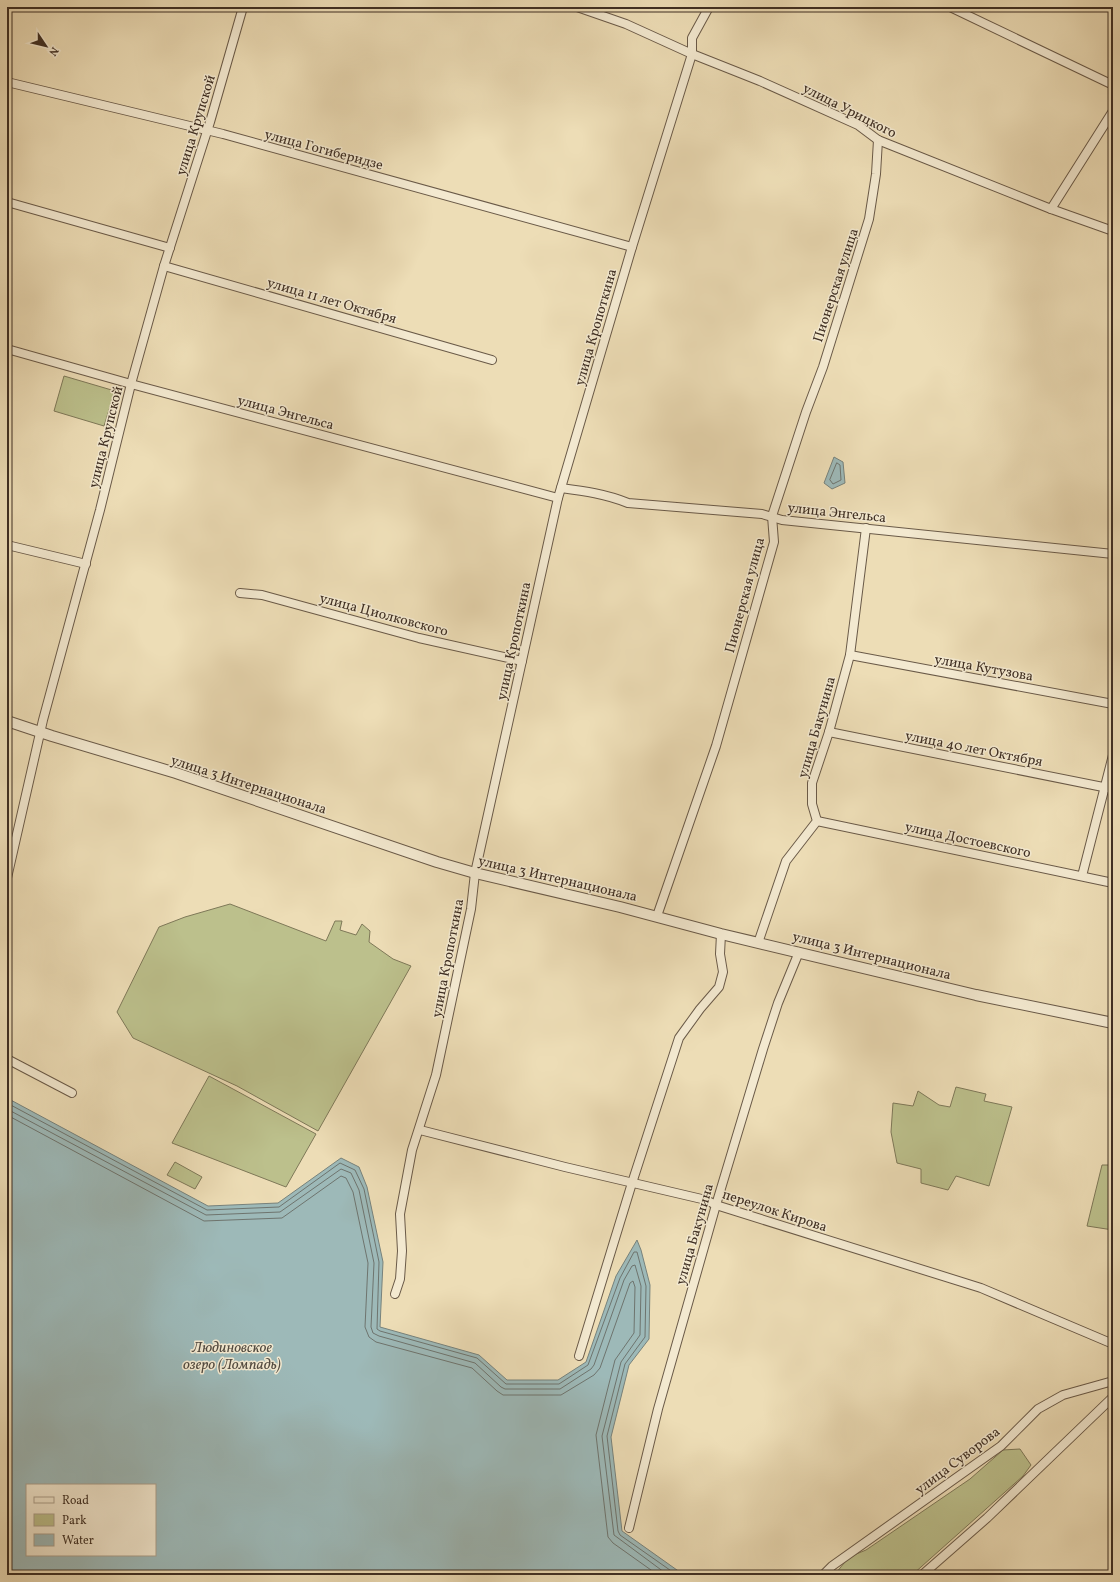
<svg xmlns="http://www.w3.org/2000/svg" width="1120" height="1582" viewBox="0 0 1120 1582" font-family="Vollkorn,serif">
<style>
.green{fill:#bcc08c;stroke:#7e7858}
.water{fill:#9db9b8;stroke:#77827c;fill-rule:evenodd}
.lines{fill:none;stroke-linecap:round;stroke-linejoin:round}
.shore{stroke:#6e746e;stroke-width:1}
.minor-casing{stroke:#6a5a48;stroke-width:10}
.tertiary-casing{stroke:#6a5a48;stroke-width:12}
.minor{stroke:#f3e9d0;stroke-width:8}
.tertiary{stroke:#f3e9d0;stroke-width:10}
.labels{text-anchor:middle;stroke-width:3;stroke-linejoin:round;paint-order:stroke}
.street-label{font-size:14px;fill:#3f2f23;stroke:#f3e9d0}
.water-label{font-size:15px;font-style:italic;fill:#524b41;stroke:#f3e9d0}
</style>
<rect width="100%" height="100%" fill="#edddb6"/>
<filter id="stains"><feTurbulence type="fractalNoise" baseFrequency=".005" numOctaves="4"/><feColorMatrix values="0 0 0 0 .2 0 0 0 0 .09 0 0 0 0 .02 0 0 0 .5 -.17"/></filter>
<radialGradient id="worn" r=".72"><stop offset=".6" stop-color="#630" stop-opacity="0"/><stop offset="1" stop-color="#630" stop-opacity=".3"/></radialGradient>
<!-- green -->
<g class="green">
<path d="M64 376 115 391 104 426 54 411Z"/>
<path d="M230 904 326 941 335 921H342L340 930 356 935 362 924 370 931 369 942 393 959 411 966 318 1131 237 1086 133 1038 117 1012 159 927 185 917Z"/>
<path d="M209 1076 316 1134 286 1187 172 1143Z"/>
<path d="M956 1087 986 1094 984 1101 1012 1107 989 1186 956 1176 948 1190 921 1183V1169L897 1163 891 1132 893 1103 913 1106 918 1091 939 1105 950 1107Z"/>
<path d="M175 1162 202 1177 195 1189 167 1175Z"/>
<path d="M1102 1165H1113V1230L1087 1226Z"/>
<path d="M1020 1449 1031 1465 1023 1476 912 1575H837L836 1573 849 1557 866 1550 970 1479 1003 1450Z"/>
</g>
<!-- water -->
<g class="water">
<path d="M834 457 843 462 845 483 832 489 824 483Z"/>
<path d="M7 1098 208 1206 278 1203 341 1158 359 1167 367 1187 383 1262 380 1327 479 1355 507 1380H558L586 1362 616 1276 637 1240 641 1250 650 1285 649 1339 629 1365 611 1437 622 1531 684 1575H7ZM27 1485H155V1555H27Z"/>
</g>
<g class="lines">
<!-- shore -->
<g class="shore">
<path d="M837 463 840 465 841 480 833 484 830 480Z"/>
<path d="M7 1103 207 1210 279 1207 340 1163 355 1170 364 1189 379 1262 377 1329 380 1331 477 1358 506 1384H559L588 1365 620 1278 634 1252H637L646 1286 645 1337 625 1364 607 1436 618 1531 620 1535 677 1575"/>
<path d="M7 1109 206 1215 280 1212 341 1169 351 1173 359 1190 374 1263 371 1327 373 1333 379 1336 475 1363 501 1387 505 1389H560L591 1369 594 1365 624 1280 632 1266 635 1265 641 1286 640 1335 621 1362 602 1436 614 1535 668 1575"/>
<path d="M7 1115 204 1221 282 1218 341 1176 346 1178 353 1192 368 1263 365 1327 369 1337 376 1342 472 1368 497 1391 503 1395H561L594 1375 600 1368 630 1283 633 1281 635 1287 634 1333 615 1360 596 1435 608 1537 613 1543 658 1575"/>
</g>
<defs>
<g id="minor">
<path d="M577 7 626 24 692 54 760 81 858 125 878 140 893 146 1051 209 1113 231"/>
<path d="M950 7 1113 85"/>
<path d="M7 82 223 134 632 247"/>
<path d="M7 202 170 248"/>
<path d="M1051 209 1113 111"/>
<path d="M164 266 492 360"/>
<path d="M7 349 131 384 558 498"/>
<path d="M561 488C584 491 606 494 628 503L762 514 782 520 1113 554"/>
<path d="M7 545 86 564"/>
<path d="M240 593 262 595 419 638 522 661"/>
<path d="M850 655 1113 704"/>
<path d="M829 732 1113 789"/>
<path d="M817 821 1113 883"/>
<path d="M1082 876 1113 755"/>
<path d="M7 878 43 720 100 510 131 384 164 266 210 122 243 7"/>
<path d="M657 916 716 746 774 542 772 516 806 412 823 367 869 219 876 174 878 140"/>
<path d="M758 943 786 861 817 821 812 804V783L829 732 850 655 866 528"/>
<path d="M7 1059 72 1093"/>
<path d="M420 1130 565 1167 706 1200 716 1205 981 1288 1113 1344"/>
<path d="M395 1294 400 1279 402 1251 400 1214 412 1150 436 1075 471 909 475 873 558 498 632 247 692 54V38L709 7"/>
<path d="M579 1356 632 1183 679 1038 700 1009 719 987 723 972 720 954 721 934"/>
<path d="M629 1528 658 1409 716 1205 763 1049 778 1003 799 952"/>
<path d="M823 1575 832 1566 1001 1446 1038 1409 1063 1395 1113 1381"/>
<path d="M922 1575 987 1518 1113 1397"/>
</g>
<path id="tertiary" d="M7 721 52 736 176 773 437 862 475 873 620 907 721 934 976 995 1113 1023"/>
</defs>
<!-- minor casing -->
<use href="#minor" class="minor-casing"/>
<!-- tertiary casing -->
<use href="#tertiary" class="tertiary-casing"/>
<!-- minor -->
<use href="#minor" class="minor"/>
<!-- tertiary -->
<use href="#tertiary" class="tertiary"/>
</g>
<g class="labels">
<!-- street labels -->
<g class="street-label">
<text transform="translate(850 110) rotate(27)" y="5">улица Урицкого</text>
<text transform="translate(195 125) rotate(-73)" y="5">улица Крупской</text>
<text transform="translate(324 149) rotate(15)" y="5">улица Гогиберидзе</text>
<text transform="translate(835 285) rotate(-72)" y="5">Пионерская улица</text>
<text transform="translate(332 300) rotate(16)" y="5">улица 11 лет Октября</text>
<text transform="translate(595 327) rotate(-74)" y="5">улица Кропоткина</text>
<text transform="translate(286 412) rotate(15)" y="5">улица Энгельса</text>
<text transform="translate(105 437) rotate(-76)" y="5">улица Крупской</text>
<text transform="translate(837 512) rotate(6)" y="5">улица Энгельса</text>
<text transform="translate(744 595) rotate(-75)" y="5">Пионерская улица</text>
<text transform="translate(384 614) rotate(15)" y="5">улица Циолковского</text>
<text transform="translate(513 641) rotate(-78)" y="5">улица Кропоткина</text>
<text transform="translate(984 667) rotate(10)" y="5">улица Кутузова</text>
<text transform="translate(816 727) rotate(-74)" y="5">улица Бакунина</text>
<text transform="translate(974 748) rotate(11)" y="5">улица 40 лет Октября</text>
<text transform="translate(249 784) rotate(18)" y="5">улица 3 Интернационала</text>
<text transform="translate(968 839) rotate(12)" y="5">улица Достоевского</text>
<text transform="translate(558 878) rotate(13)" y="5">улица 3 Интернационала</text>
<text transform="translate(872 955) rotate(14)" y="5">улица 3 Интернационала</text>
<text transform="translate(447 958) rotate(-79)" y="5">улица Кропоткина</text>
<text transform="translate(775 1210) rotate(18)" y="5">переулок Кирова</text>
<text transform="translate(694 1234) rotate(-74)" y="5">улица Бакунина</text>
<text transform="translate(957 1460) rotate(-37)" y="5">улица Суворова</text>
</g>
<!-- water labels -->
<g class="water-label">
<text x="232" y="1352">Людиновское<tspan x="232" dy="17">озеро (Ломпадь)</tspan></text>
</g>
</g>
<!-- margin -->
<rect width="1120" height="1582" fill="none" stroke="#edddb6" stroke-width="24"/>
<rect x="8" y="8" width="1104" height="1566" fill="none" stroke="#3f2f23" stroke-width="2"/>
<rect x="12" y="12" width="1096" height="1558" fill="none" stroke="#3f2f23"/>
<!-- legend -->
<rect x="26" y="1484" width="130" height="72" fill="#f3e9d0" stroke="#ab9f8b"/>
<rect x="34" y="1497" width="20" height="6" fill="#f3e9d0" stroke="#ab9f8b"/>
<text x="62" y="1504" font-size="12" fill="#3f2f23">Road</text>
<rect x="34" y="1514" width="20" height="12" fill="#bcc08c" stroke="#ab9f8b"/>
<text x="62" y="1524" font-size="12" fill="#3f2f23">Park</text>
<rect x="34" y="1534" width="20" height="12" fill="#9db9b8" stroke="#ab9f8b"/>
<text x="62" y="1544" font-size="12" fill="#3f2f23">Water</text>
<!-- north arrow -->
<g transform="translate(46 46) rotate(125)" stroke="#f3e9d0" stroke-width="3" paint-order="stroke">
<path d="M0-3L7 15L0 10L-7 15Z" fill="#3f2f23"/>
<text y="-6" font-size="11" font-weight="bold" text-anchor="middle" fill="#3f2f23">N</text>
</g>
<rect width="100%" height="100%" filter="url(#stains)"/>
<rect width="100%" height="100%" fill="url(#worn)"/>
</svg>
